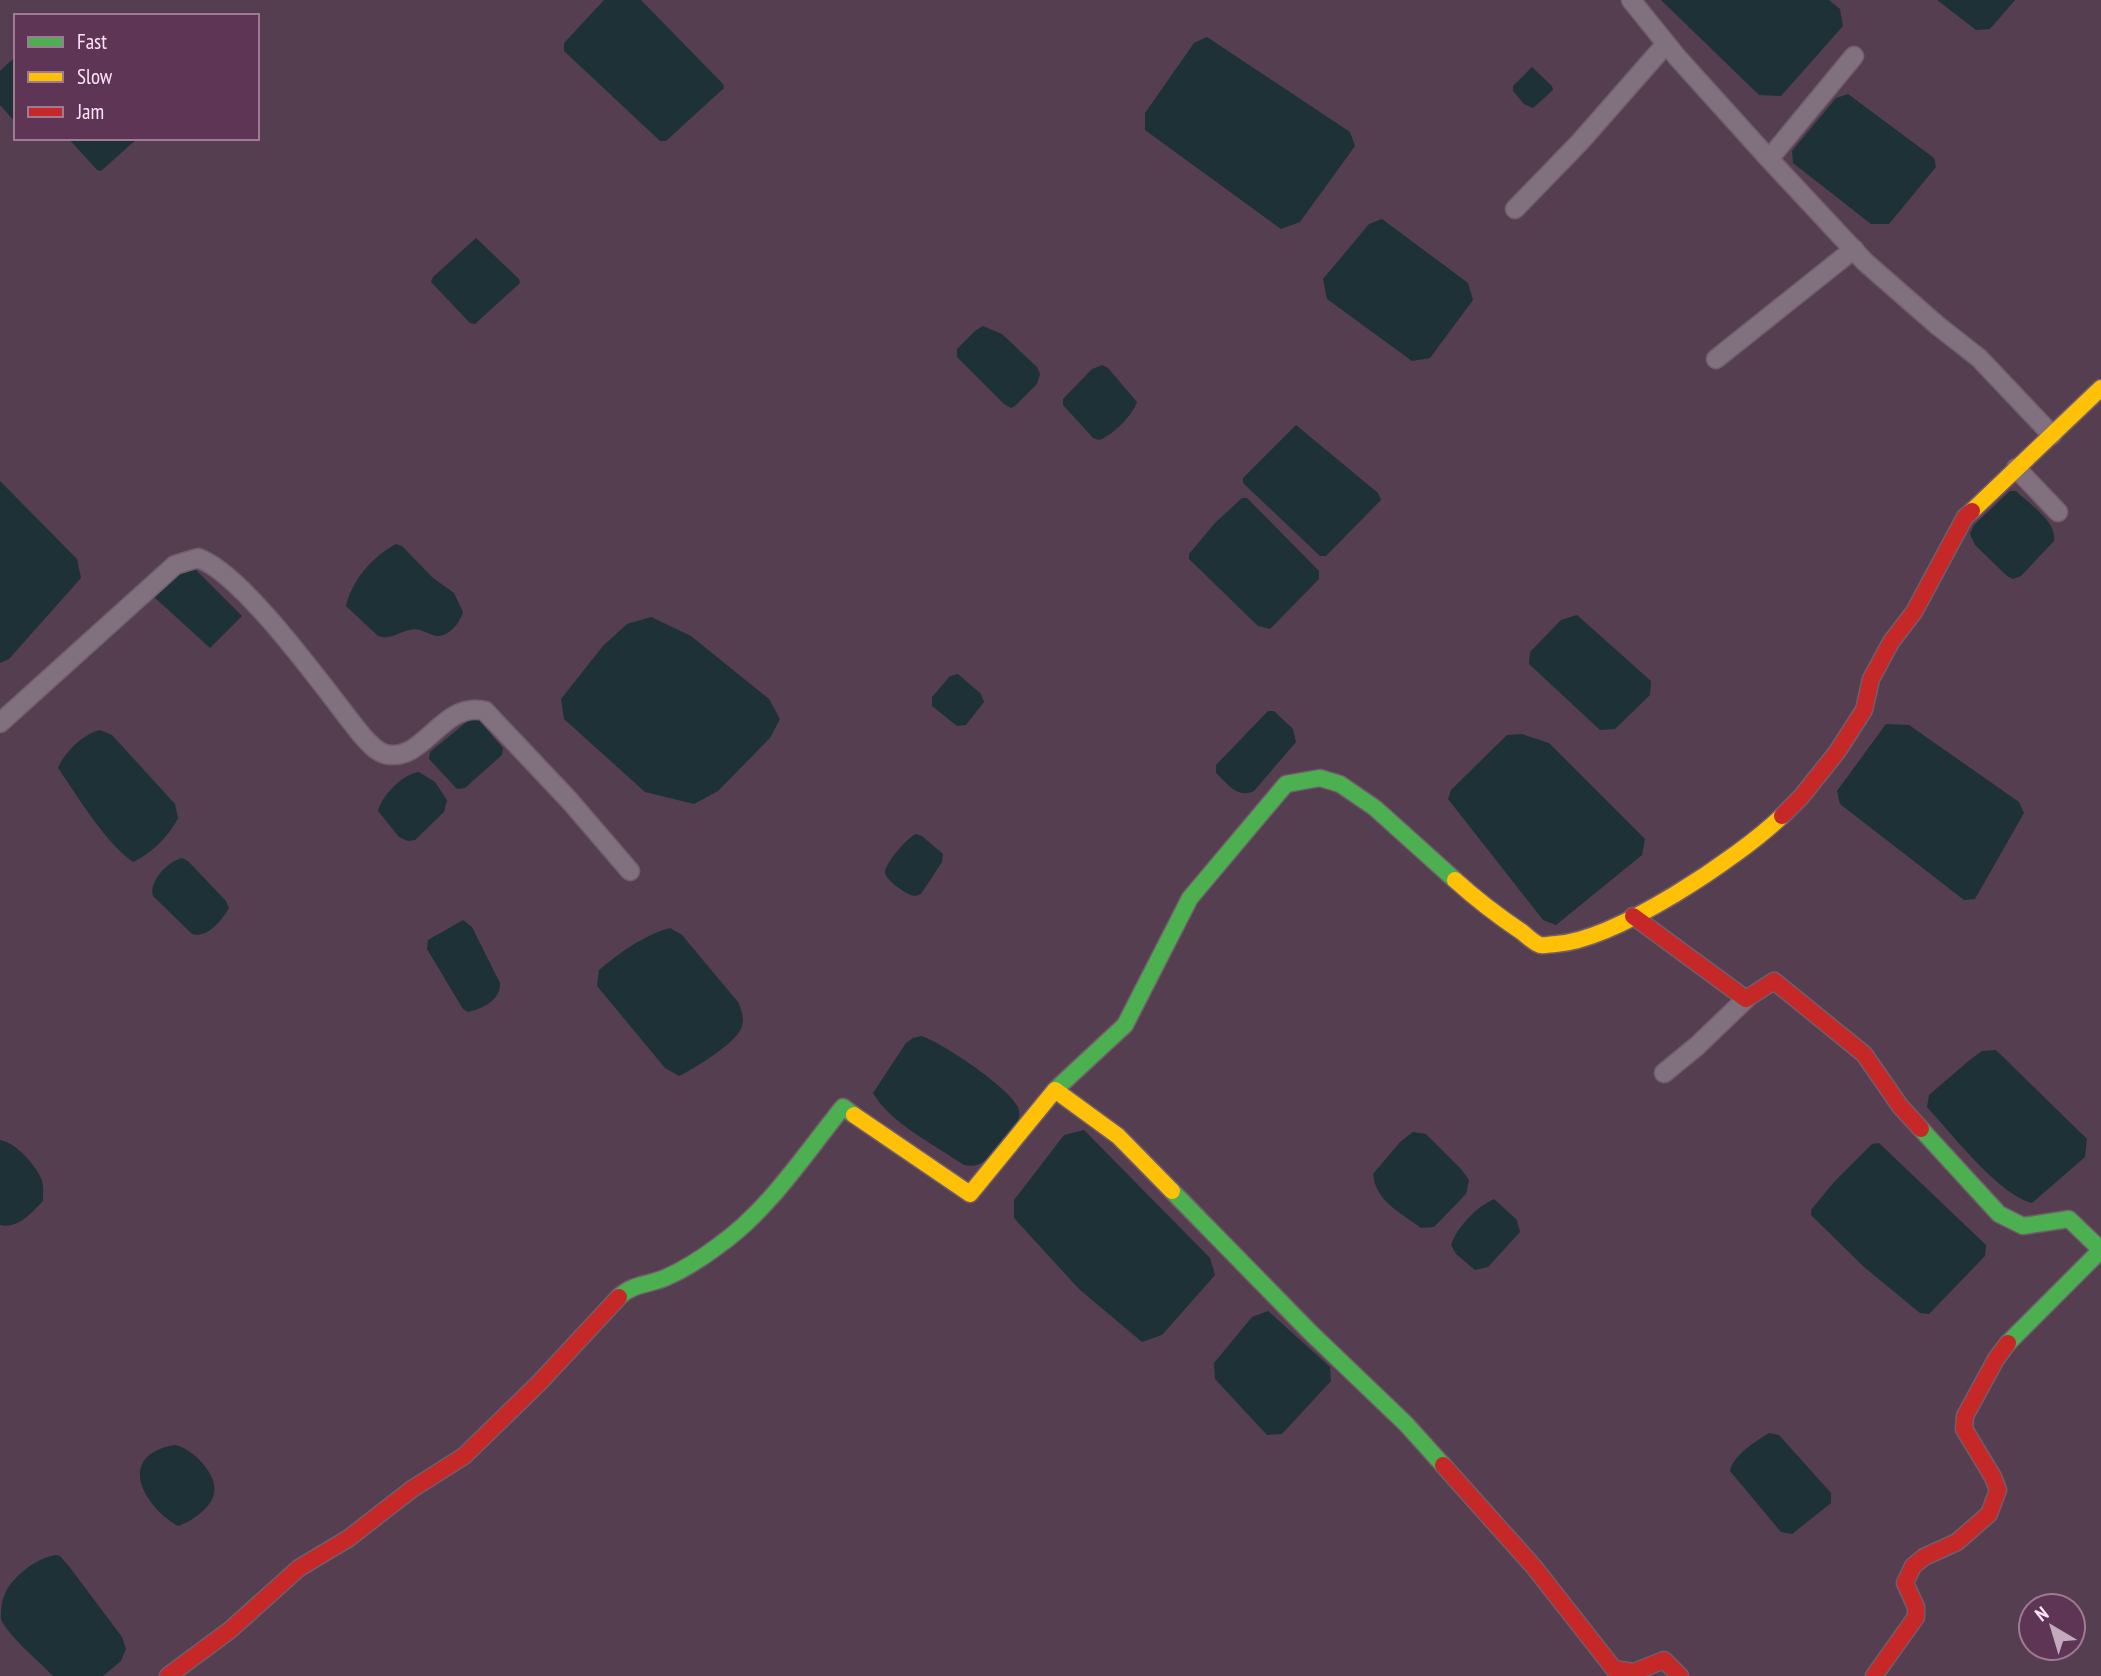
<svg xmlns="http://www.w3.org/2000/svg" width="2101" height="1676" viewBox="0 0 2101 1676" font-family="'PT Sans Narrow',sans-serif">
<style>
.water{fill:#1e3137}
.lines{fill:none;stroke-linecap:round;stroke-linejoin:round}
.street-casing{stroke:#715d6c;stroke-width:21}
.fast-casing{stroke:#715d6c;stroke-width:19}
.slow-casing{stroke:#715d6c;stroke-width:19}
.jam-casing{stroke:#715d6c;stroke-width:19}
.street{stroke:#81707d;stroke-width:18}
.fast{stroke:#4caf50;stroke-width:16}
.slow{stroke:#ffc107;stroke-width:16}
.jam{stroke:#c62828;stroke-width:16}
</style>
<rect width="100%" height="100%" fill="#553e50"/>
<!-- water -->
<g class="water">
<path d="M604 0H641L723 84 724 88 666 141H660L564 51V43Z"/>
<path d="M1661 0H1829L1840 9 1843 26 1781 96 1759 95Z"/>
<path d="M1937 0H2015L1990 29 1976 30Z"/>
<path d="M1207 37 1350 132 1355 146 1300 222 1281 229 1145 130V113L1194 43Z"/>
<path d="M16 56V123L0 105V71Z"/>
<path d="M1532 67 1552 86 1553 90 1533 108 1524 104 1513 91V86Z"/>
<path d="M1848 94 1934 158 1936 167 1889 224H1871L1793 163 1792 151 1836 98Z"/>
<path d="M68 138H138L101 171 97 170Z"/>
<path d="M1382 219 1468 283 1473 300 1430 358 1412 361 1327 299 1323 279 1369 224Z"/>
<path d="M476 238 519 279 520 283 475 324 470 323 431 282 433 277Z"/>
<path d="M983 326 1002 334 1037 367 1040 374 1037 384 1015 406 1011 408 1004 404 957 357V349L976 330Z"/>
<path d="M1102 365 1108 368 1137 402C1132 416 1113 435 1099 440L1093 438 1063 405V399L1092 369Z"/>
<path d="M1296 425 1378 493 1381 500 1326 556H1320L1243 483V478Z"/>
<path d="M0 481 77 559 81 578 9 659 0 663Z"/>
<path d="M2010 491H2016C2029 504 2057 521 2054 541L2021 576 2013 579 2007 576 1975 545 1970 534 1974 525Z"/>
<path d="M1242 498H1247L1319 571V579L1270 629 1258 626 1189 559V554L1215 523Z"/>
<path d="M396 544 402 546 432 577 454 593 463 612C460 623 449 637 436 636 427 634 420 627 409 630 398 633 389 640 378 636L346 606C352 580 373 556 396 544Z"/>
<path d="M186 568 195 569 242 616 210 648 153 596 175 575Z"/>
<path d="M1577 615 1651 681 1650 695 1615 729 1600 730 1529 664 1530 652 1561 620Z"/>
<path d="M651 617 691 636 769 699 780 719 770 738 718 791 694 804 645 792 564 719 561 699 603 646 627 624Z"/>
<path d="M958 674 981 694 984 702 966 725 957 726 932 706V697L950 676Z"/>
<path d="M1268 711H1274L1293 729 1296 742 1254 791C1237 799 1228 784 1216 773V765Z"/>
<path d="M478 719 503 748 502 755 465 788 457 789 429 759 430 752 469 720Z"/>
<path d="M1886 724 1909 725 2019 802 2024 813 1975 899 1964 900 1840 804 1837 791Z"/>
<path d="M100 730 112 735 175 804 178 818C170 835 150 855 133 862 103 840 79 798 58 768 64 753 84 733 100 730Z"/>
<path d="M1522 734 1549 743 1645 839 1642 855 1556 925 1543 920 1448 799 1451 790 1507 735Z"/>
<path d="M419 772 435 782 447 800 444 812 415 840 408 841 399 837 378 811C381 796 404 773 419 772Z"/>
<path d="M916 834 922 836 943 854 942 862 921 894C917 895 916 897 911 895 905 893 886 880 885 873 884 864 908 837 916 834Z"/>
<path d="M182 858 188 861 226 901 229 908C222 920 207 939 192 934L153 896C148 881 169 861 182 858Z"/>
<path d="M463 920 472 927 500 983C501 1000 482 1009 468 1012L463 1009 427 949 428 940Z"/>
<path d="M670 928 682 935 738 1002C742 1011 745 1019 741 1029 734 1044 694 1069 679 1076L665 1068 597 986 599 970C619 953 644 935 670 928Z"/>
<path d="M921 1036C940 1041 1015 1091 1019 1110 1022 1125 1004 1140 995 1150 985 1161 980 1168 964 1165 935 1145 890 1123 873 1093L906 1043 913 1038Z"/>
<path d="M1996 1050 2087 1139 2085 1157 2032 1203C1998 1194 1952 1134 1927 1107L1929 1095 1971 1059 1982 1051Z"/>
<path d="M1084 1130 1210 1258 1215 1275 1162 1335 1142 1342 1079 1289 1014 1218V1200L1064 1135Z"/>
<path d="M1413 1132 1426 1134 1461 1169 1469 1180 1466 1194 1434 1227 1421 1228C1400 1212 1376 1202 1373 1174L1400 1142Z"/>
<path d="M0 1140C16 1143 34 1163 41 1178 44 1185 43 1194 43 1201 31 1213 19 1229 0 1225Z"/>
<path d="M1879 1143 1986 1245 1985 1256 1929 1314 1920 1313 1864 1267 1811 1215V1210L1834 1182 1872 1144Z"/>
<path d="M1494 1199 1517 1220 1520 1232 1488 1267 1475 1270 1456 1254 1451 1245C1457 1227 1476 1207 1494 1199Z"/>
<path d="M1268 1311 1330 1367 1331 1381 1282 1434 1267 1435 1215 1379 1214 1363 1252 1317Z"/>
<path d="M1769 1433 1779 1435 1831 1493V1503L1792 1534 1781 1532 1730 1471C1734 1454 1755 1442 1769 1433Z"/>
<path d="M175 1445C192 1448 219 1475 214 1494 211 1508 191 1522 178 1526 143 1506 115 1455 175 1445Z"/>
<path d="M56 1555 60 1556 68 1565 122 1637 126 1649 121 1661 103 1676H53C41 1663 7 1635 1 1619 0 1605 4 1590 14 1580 24 1569 40 1557 56 1555Z"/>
</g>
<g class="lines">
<defs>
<g id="street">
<path d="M1631 0 1677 57 1769 159 1865 262 1937 325 1979 358 2052 435"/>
<path d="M1769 159 1854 56"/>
<path d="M1515 209 1580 142 1666 44"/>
<path d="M1716 359 1854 249"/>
<path d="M2016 468 2058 512"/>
<path d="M0 723 175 565 198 558C244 574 327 692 360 733 367 741 375 751 385 754 424 764 442 700 485 711L569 800 630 871"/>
<path d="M1664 1073 1697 1046 1746 999"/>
</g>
<g id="fast">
<path d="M1055 1090 1125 1025 1190 898 1286 784 1320 778 1340 784 1375 808 1455 880"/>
<path d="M1921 1129 1999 1214 2023 1226 2069 1219 2101 1250 2008 1343"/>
<path d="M1172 1191 1310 1332 1406 1424 1443 1465"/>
<path d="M619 1297C633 1283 650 1285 667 1277 685 1269 702 1258 718 1246 769 1210 804 1155 843 1107L854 1115"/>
</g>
<g id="slow">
<path d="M1972 511 2101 388"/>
<path d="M1455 880C1476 899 1498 916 1522 932 1527 936 1534 943 1540 945 1544 946 1551 944 1556 944 1616 940 1738 858 1782 816"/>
<path d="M854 1115 970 1194 1055 1090 1118 1136 1172 1191"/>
</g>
<g id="jam">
<path d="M1782 816 1801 797 1837 752 1864 710 1871 679 1891 642 1914 612 1965 517 1972 511"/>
<path d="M1633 916 1746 999 1774 981 1864 1054 1900 1106 1921 1129"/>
<path d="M1443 1465 1534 1567 1614 1669 1634 1672 1664 1660 1680 1676"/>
<path d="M168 1676 230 1630 299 1568 349 1538 412 1489 464 1456 539 1383 619 1297"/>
<path d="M1874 1676 1916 1617V1607L1905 1583 1913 1566 1924 1557 1957 1542 1989 1514 1998 1490 1993 1477 1964 1429 1965 1416 1996 1359 2008 1343"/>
</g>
</defs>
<!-- street casing -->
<use href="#street" class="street-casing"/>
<!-- fast casing -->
<use href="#fast" class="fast-casing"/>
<!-- slow casing -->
<use href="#slow" class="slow-casing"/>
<!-- jam casing -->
<use href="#jam" class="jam-casing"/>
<!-- street -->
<use href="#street" class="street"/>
<!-- fast -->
<use href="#fast" class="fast"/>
<!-- slow -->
<use href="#slow" class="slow"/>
<!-- jam -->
<use href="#jam" class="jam"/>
</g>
<!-- legend -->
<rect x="14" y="14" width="245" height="126" fill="#5e3555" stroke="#9e7b95" stroke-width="2"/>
<rect x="28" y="37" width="35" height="10" fill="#4caf50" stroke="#9e7b95" stroke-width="2"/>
<text x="77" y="49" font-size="21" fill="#fee4f6">Fast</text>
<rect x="28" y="72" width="35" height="10" fill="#ffc107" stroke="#9e7b95" stroke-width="2"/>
<text x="77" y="84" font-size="21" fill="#fee4f6">Slow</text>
<rect x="28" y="107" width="35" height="10" fill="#c62828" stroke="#9e7b95" stroke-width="2"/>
<text x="77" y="119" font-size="21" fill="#fee4f6">Jam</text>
<!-- north arrow -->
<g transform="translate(2052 1627) rotate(322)"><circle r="33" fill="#5e3555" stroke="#9e7b95" stroke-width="2"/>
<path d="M0-5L12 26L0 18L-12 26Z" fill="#c3aabc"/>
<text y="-10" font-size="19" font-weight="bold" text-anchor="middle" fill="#fee4f6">N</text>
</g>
</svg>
